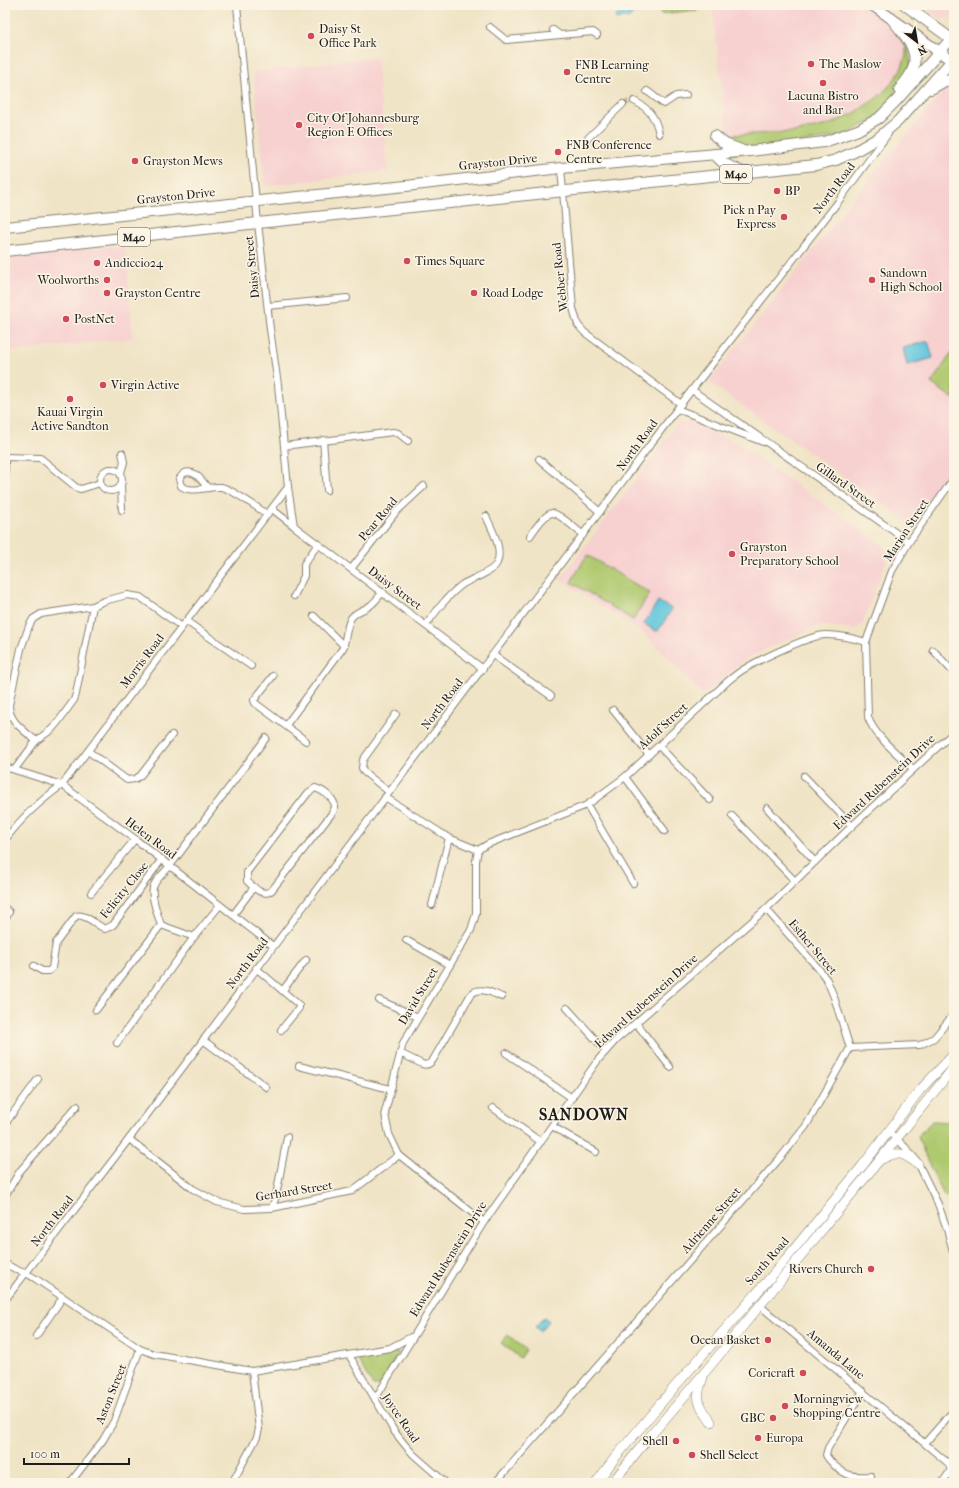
<svg xmlns="http://www.w3.org/2000/svg" width="959" height="1488" viewBox="0 0 959 1488" font-family="'IM FELL French Canon',serif">
<style>
.built{fill:#f7d0d0}
.green{fill:#afc96e;stroke:#667245}
.water{fill:#5fc6dc;stroke:#3e717c}
.lines{fill:none;stroke-linecap:round;stroke-linejoin:round}
.street-tunnel{stroke:#c6bca4;stroke-width:6;stroke-dasharray:6 3;stroke-linecap:butt}
.street-casing{stroke:#868071;stroke-width:8}
.secondary-casing{stroke:#868071;stroke-width:10}
.primary-casing{stroke:#868071;stroke-width:12}
.street{stroke:#fff;stroke-width:6}
.secondary{stroke:#fff;stroke-width:9}
.primary{stroke:#fff;stroke-width:10}
.poi-dot{fill:#d1495b;stroke:#fcf5e5;stroke-width:1.5}
.labels{text-anchor:middle;stroke-width:3;stroke-linejoin:round;paint-order:stroke}
.shield{fill:#fcf5e5;stroke:#5f5d58;stroke-width:1}
.shield-label{font-size:11px;font-weight:bold;fill:#1c1c1c}
.poi-label{font-size:12px;fill:#1c1c1c;stroke:#fcf5e5;text-anchor:start}
.street-label{font-size:12px;fill:#1c1c1c;stroke:#fcf5e5}
.district-label{font-size:16px;font-weight:bold;letter-spacing:1px;fill:#1c1c1c;stroke:#fcf5e5}
</style>
<rect width="100%" height="100%" fill="#fcf5e5"/>
<filter id="ink" filterUnits="userSpaceOnUse"><feTurbulence type="fractalNoise" baseFrequency=".025" numOctaves="2"/><feDisplacementMap in="SourceGraphic" scale="8" xChannelSelector="R" yChannelSelector="G"/><feConvolveMatrix kernelMatrix="1 2 1 2 8 2 1 2 1" color-interpolation-filters="sRGB"/></filter>
<filter id="wash" filterUnits="userSpaceOnUse"><feTurbulence type="fractalNoise" baseFrequency=".012" numOctaves="4" result="noise"/><feDisplacementMap in="SourceGraphic" scale="16" xChannelSelector="R" yChannelSelector="G"/><feGaussianBlur stdDeviation="0.9" result="paint"/><feColorMatrix in="noise" values="0 0 0 0 0 0 0 0 0 0 0 0 0 0 0 0 0 1.4 0 .05"/><feComposite in="paint" operator="in"/></filter>
<g filter="url(#wash)">
<rect width="100%" height="100%" fill="#f0e4c6"/>
<!-- built -->
<g class="built">
<path d="M712 5H860L893 29 906 47V56L900 72 890 85 878 97 853 114 828 125 794 132 731 135 727 131Z"/>
<path d="M921 5H954V17L941 19Z"/>
<path d="M376 57 388 171 265 186 253 72Z"/>
<path d="M947 87 954 88V463L911 524 709 382 870 178Z"/>
<path d="M125 245 133 338 5 352V260L33 254Z"/>
<path d="M691 422 735 442 884 546 886 562 862 624 854 630 819 625 748 658 703 695 646 635 560 579 679 423Z"/>
</g>
<!-- green -->
<g class="green">
<path d="M660 5H696L697 10 661 14Z"/>
<path d="M893 29 907 36 912 74 878 117 845 135 729 155 727 131 731 135 794 132 828 125 853 114 878 97 890 85 900 72 906 56V47Z"/>
<path d="M954 350V399L931 383Z"/>
<path d="M587 555 650 593 633 620 571 582Z"/>
<path d="M932 1121 954 1122V1197L944 1196 923 1151 918 1136Z"/>
<path d="M508 1335 526 1350 520 1358 501 1343Z"/>
<path d="M399 1352 379 1386H373L359 1362V1359L362 1357Z"/>
</g>
<!-- water -->
<g class="water">
<path d="M626 5H630L636 10 628 19 623 17 618 20 615 18Z"/>
<path d="M928 341 933 358 907 365 903 348Z"/>
<path d="M658 601 672 609 658 631H656L644 624Z"/>
<path d="M544 1317 549 1321 540 1331 535 1327Z"/>
</g>
</g>
<g filter="url(#ink)">
<g class="lines">
<!-- street-tunnel -->
<path class="street-tunnel" d="M623 104 630 101H634"/>
<defs>
<g id="street">
<path d="M237 5 258 223 270 329 278 385 288 487 294 526 483 669"/>
<path d="M490 27 506 40 593 32 597 35"/>
<path d="M553 30 560 35"/>
<path d="M647 91 664 104 676 96 686 95"/>
<path d="M634 101C649 108 656 118 659 134"/>
<path d="M588 138 623 104"/>
<path d="M561 168 573 308 578 325 584 332 681 404"/>
<path d="M268 306 347 298"/>
<path d="M692 390 909 542"/>
<path d="M677 409 763 442"/>
<path d="M323 440 327 490"/>
<path d="M284 446 393 432 398 433 408 441"/>
<path d="M5 457 40 458 44 461 77 488 81 489 100 483"/>
<path d="M5 457V496"/>
<path d="M539 459 600 512"/>
<circle cx="111" cy="480" r="11"/>
<path d="M121 473 124 462 122 453"/>
<path d="M121 485 122 510"/>
<path d="M208 488C201 480 195 469 184 473L179 479 181 486C192 494 208 486 221 487 231 488 257 508 267 514"/>
<path d="M272 509 294 526"/>
<path d="M530 536C534 530 545 514 552 513 559 513 577 530 583 535"/>
<path d="M351 569 396 512 424 486"/>
<path d="M294 596 304 576V564L318 544"/>
<path d="M314 616 344 646"/>
<path d="M186 621 251 666"/>
<path d="M426 625C437 610 448 595 463 584 471 579 493 572 497 563 503 548 492 530 486 516"/>
<path d="M933 650 954 673"/>
<path d="M493 655 551 696"/>
<path d="M273 676 254 700 255 703 306 741"/>
<path d="M613 710 649 755"/>
<path d="M286 725 343 648C346 639 346 627 351 618 357 610 366 610 372 604 376 601 379 596 383 592"/>
<path d="M36 741C24 730 9 722 9 705L21 649 29 626 33 619 41 614 93 606 104 601 127 595 140 597 182 627"/>
<path d="M659 746 710 800"/>
<path d="M88 751 127 780 135 779 140 776 172 735"/>
<path d="M5 767 62 785 135 839 273 946"/>
<path d="M15 769 36 741 52 729 58 722 74 700 76 694 93 606"/>
<path d="M913 769C899 755 874 736 868 717L866 642 892 571 909 542 954 478"/>
<path d="M804 776 852 826"/>
<path d="M625 777 665 831"/>
<path d="M315 788C323 790 335 799 335 807L333 812 272 890C263 898 253 887 247 881V872L308 793Z"/>
<path d="M389 792 364 772 362 768 363 760 396 714"/>
<path d="M385 797 449 838 478 850 476 861V914L471 930 403 1043 385 1112 386 1120 389 1134 399 1155 484 1222"/>
<path d="M587 805 633 883"/>
<path d="M767 808 815 862"/>
<path d="M732 816 795 881"/>
<path d="M5 840C21 818 40 801 62 785L288 487"/>
<path d="M478 850 488 844 587 805 625 777 728 681C734 676 739 672 746 668 761 659 810 635 826 635 839 635 853 638 866 642"/>
<path d="M91 893 135 839"/>
<path d="M432 905 449 838"/>
<path d="M5 908 9 912 5 919"/>
<path d="M766 909 818 968 827 980 834 997 850 1048"/>
<path d="M233 915 254 887"/>
<path d="M161 925C158 915 149 894 154 885 157 878 165 872 170 866L266 738"/>
<path d="M161 925 194 937"/>
<path d="M406 940 450 965"/>
<path d="M34 966 42 971H49L52 968 56 943 76 916C85 913 96 925 105 929L113 925 162 859"/>
<path d="M256 968 299 1005V1008L281 1030"/>
<path d="M283 990 306 960"/>
<path d="M379 1000 418 1017"/>
<path d="M567 1008 606 1051"/>
<path d="M96 1010 161 925"/>
<path d="M636 1023 670 1067"/>
<path d="M203 1040 266 1087"/>
<path d="M117 1043 194 937 220 905"/>
<path d="M850 1048 920 1045 934 1038 954 1014"/>
<path d="M400 1053 422 1064C427 1066 430 1064 433 1060L471 994C481 986 492 993 502 997"/>
<path d="M506 1053 572 1098"/>
<path d="M299 1066 390 1089"/>
<path d="M493 1108 541 1142"/>
<path d="M5 1124 38 1079"/>
<path d="M552 1126 596 1152"/>
<path d="M889 1132 905 1147 917 1161 938 1204 947 1229 954 1255"/>
<path d="M129 1139 193 1189 217 1202 244 1209 272 1208 352 1191 399 1155"/>
<path d="M5 1196 20 1171 77 1106"/>
<path d="M272 1208 276 1196 287 1137"/>
<path d="M5 1263C15 1271 26 1272 36 1279L140 1349 154 1354 252 1371 390 1348 411 1337"/>
<path d="M5 1300 129 1139 677 409 838 202 888 134"/>
<path d="M759 1305 948 1463 951 1470 942 1483"/>
<path d="M36 1336 63 1297"/>
<path d="M349 1355 394 1431 405 1445 414 1455 446 1483"/>
<path d="M863 1391 828 1448 826 1455C828 1459 831 1462 834 1465 847 1477 854 1477 871 1476"/>
<path d="M375 1399 484 1222 598 1060 616 1040 766 909 852 826 954 732"/>
<path d="M925 1443 954 1410"/>
<path d="M70 1483 103 1440 114 1421 140 1349"/>
<path d="M232 1483 257 1437 259 1429 252 1371"/>
<path d="M495 1483 781 1157 806 1126 850 1048"/>
</g>
<g id="secondary">
<path d="M882 1159C899 1150 903 1153 918 1164"/>
<path d="M703 1377C695 1400 697 1401 711 1422"/>
<path d="M596 1483 614 1459 671 1391 776 1271 863 1165 920 1090 954 1054"/>
<path d="M612 1483 645 1442 705 1372 878 1162 954 1067"/>
</g>
<g id="primary">
<path d="M872 5 954 62"/>
<path d="M905 5 954 41"/>
<path d="M891 18C903 34 923 51 911 73 908 79 903 84 899 90"/>
<path d="M931 89 945 81 954 79"/>
<path d="M715 136 725 144 741 150"/>
<path d="M715 154C722 165 734 168 745 173"/>
<path d="M5 227 406 186 561 168 750 151 824 142 858 130 879 118 896 101 951 39"/>
<path d="M5 251 258 223 816 165 836 160 854 152 878 138 898 121 954 58"/>
</g>
</defs>
<!-- street casing -->
<use href="#street" class="street-casing"/>
<!-- secondary casing -->
<use href="#secondary" class="secondary-casing"/>
<!-- primary casing -->
<use href="#primary" class="primary-casing"/>
<!-- street -->
<use href="#street" class="street"/>
<!-- secondary -->
<use href="#secondary" class="secondary"/>
<!-- primary -->
<use href="#primary" class="primary"/>
</g>
</g>
<!-- markers -->
<g class="poi-dot">
<circle cx="311" cy="36" r="4"/>
<circle cx="811" cy="64" r="4"/>
<circle cx="567" cy="72" r="4"/>
<circle cx="823" cy="83" r="4"/>
<circle cx="299" cy="125" r="4"/>
<circle cx="558" cy="152" r="4"/>
<circle cx="135" cy="161" r="4"/>
<circle cx="777" cy="191" r="4"/>
<circle cx="784" cy="217" r="4"/>
<circle cx="407" cy="261" r="4"/>
<circle cx="97" cy="263" r="4"/>
<circle cx="107" cy="280" r="4"/>
<circle cx="872" cy="280" r="4"/>
<circle cx="107" cy="293" r="4"/>
<circle cx="474" cy="293" r="4"/>
<circle cx="66" cy="319" r="4"/>
<circle cx="103" cy="385" r="4"/>
<circle cx="70" cy="399" r="4"/>
<circle cx="732" cy="554" r="4"/>
<circle cx="871" cy="1269" r="4"/>
<circle cx="768" cy="1340" r="4"/>
<circle cx="803" cy="1373" r="4"/>
<circle cx="785" cy="1406" r="4"/>
<circle cx="773" cy="1418" r="4"/>
<circle cx="758" cy="1438" r="4"/>
<circle cx="676" cy="1441" r="4"/>
<circle cx="692" cy="1455" r="4"/>
</g>
<g class="labels">
<!-- shield labels -->
<g class="shield">
<rect x="720" y="165" width="32" height="18" rx="3"/>
<rect x="118" y="228" width="32" height="18" rx="3"/>
</g>
<g class="shield-label">
<text x="736" y="178">M40</text>
<text x="134" y="241">M40</text>
</g>
<!-- poi labels -->
<g class="poi-label">
<text x="319" y="33">Daisy St<tspan x="319" dy="14">Office Park</tspan></text>
<text x="819" y="68">The Maslow</text>
<text x="575" y="69">FNB Learning<tspan x="575" dy="14">Centre</tspan></text>
<text x="823" y="100" text-anchor="middle">Lacuna Bistro<tspan x="823" dy="14">and Bar</tspan></text>
<text x="307" y="122">City Of Johannesburg<tspan x="307" dy="14">Region E Offices</tspan></text>
<text x="566" y="149">FNB Conference<tspan x="566" dy="14">Centre</tspan></text>
<text x="143" y="165">Grayston Mews</text>
<text x="785" y="195">BP</text>
<text x="776" y="214" text-anchor="end">Pick n Pay<tspan x="776" dy="14">Express</tspan></text>
<text x="415" y="265">Times Square</text>
<text x="105" y="267">Andiccio24</text>
<text x="880" y="277">Sandown<tspan x="880" dy="14">High School</tspan></text>
<text x="99" y="284" text-anchor="end">Woolworths</text>
<text x="115" y="297">Grayston Centre</text>
<text x="482" y="297">Road Lodge</text>
<text x="74" y="323">PostNet</text>
<text x="111" y="389">Virgin Active</text>
<text x="70" y="416" text-anchor="middle">Kauai Virgin<tspan x="70" dy="14">Active Sandton</tspan></text>
<text x="740" y="551">Grayston<tspan x="740" dy="14">Preparatory School</tspan></text>
<text x="863" y="1273" text-anchor="end">Rivers Church</text>
<text x="760" y="1344" text-anchor="end">Ocean Basket</text>
<text x="795" y="1377" text-anchor="end">Coricraft</text>
<text x="793" y="1403">Morningview<tspan x="793" dy="14">Shopping Centre</tspan></text>
<text x="765" y="1422" text-anchor="end">GBC</text>
<text x="766" y="1442">Europa</text>
<text x="668" y="1445" text-anchor="end">Shell</text>
<text x="700" y="1459">Shell Select</text>
</g>
<!-- street labels -->
<g class="street-label">
<text transform="translate(498 162) rotate(-6)" y="4">Grayston Drive</text>
<text transform="translate(834 188) rotate(-53)" y="4">North Road</text>
<text transform="translate(176 196) rotate(-6)" y="4">Grayston Drive</text>
<text transform="translate(252 267) rotate(-96)" y="4">Daisy Street</text>
<text transform="translate(560 277) rotate(-96)" y="4">Webber Road</text>
<text transform="translate(637 445) rotate(-54)" y="4">North Road</text>
<text transform="translate(846 485) rotate(35)" y="4">Gillard Street</text>
<text transform="translate(378 519) rotate(-50)" y="4">Pear Road</text>
<text transform="translate(906 530) rotate(-57)" y="4">Marion Street</text>
<text transform="translate(395 588) rotate(37)" y="4">Daisy Street</text>
<text transform="translate(142 661) rotate(-53)" y="4">Morris Road</text>
<text transform="translate(442 704) rotate(-53)" y="4">North Road</text>
<text transform="translate(663 726) rotate(-43)" y="4">Adolf Street</text>
<text transform="translate(884 782) rotate(-43)" y="4">Edward Rubenstein Drive</text>
<text transform="translate(151 838) rotate(37)" y="4">Helen Road</text>
<text transform="translate(124 890) rotate(-51)" y="4">Felicity Close</text>
<text transform="translate(813 947) rotate(50)" y="4">Esther Street</text>
<text transform="translate(247 963) rotate(-53)" y="4">North Road</text>
<text transform="translate(418 996) rotate(-59)" y="4">David Street</text>
<text transform="translate(646 1001) rotate(-42)" y="4">Edward Rubenstein Drive</text>
<text transform="translate(294 1191) rotate(-9)" y="4">Gerhard Street</text>
<text transform="translate(711 1220) rotate(-49)" y="4">Adrienne Street</text>
<text transform="translate(52 1221) rotate(-52)" y="4">North Road</text>
<text transform="translate(448 1259) rotate(-58)" y="4">Edward Rubenstein Drive</text>
<text transform="translate(767 1261) rotate(-49)" y="4">South Road</text>
<text transform="translate(836 1354) rotate(40)" y="4">Amanda Lane</text>
<text transform="translate(111 1394) rotate(-68)" y="4">Aston Street</text>
<text transform="translate(401 1418) rotate(56)" y="4">Joyce Road</text>
</g>
<!-- district labels -->
<g class="district-label">
<text x="584" y="1120">SANDOWN</text>
</g>
</g>
<!-- margin -->
<rect width="959" height="1488" fill="none" stroke="#fcf5e5" stroke-width="20"/>
<!-- north arrow -->
<g transform="translate(917 42) rotate(149)" stroke="#fcf5e5" stroke-width="3" paint-order="stroke">
<path d="M0-3L7 15L0 10L-7 15Z" fill="#1c1c1c"/>
<text y="-6" font-size="11" font-weight="bold" text-anchor="middle" fill="#1c1c1c">N</text>
</g>
<!-- scale -->
<path d="M24 1458v6h105v-6" fill="none" stroke="#1c1c1c" stroke-width="2"/>
<text x="30" y="1458" font-size="12" fill="#1c1c1c" stroke="#fcf5e5" stroke-width="3" paint-order="stroke">100 m</text>
</svg>
